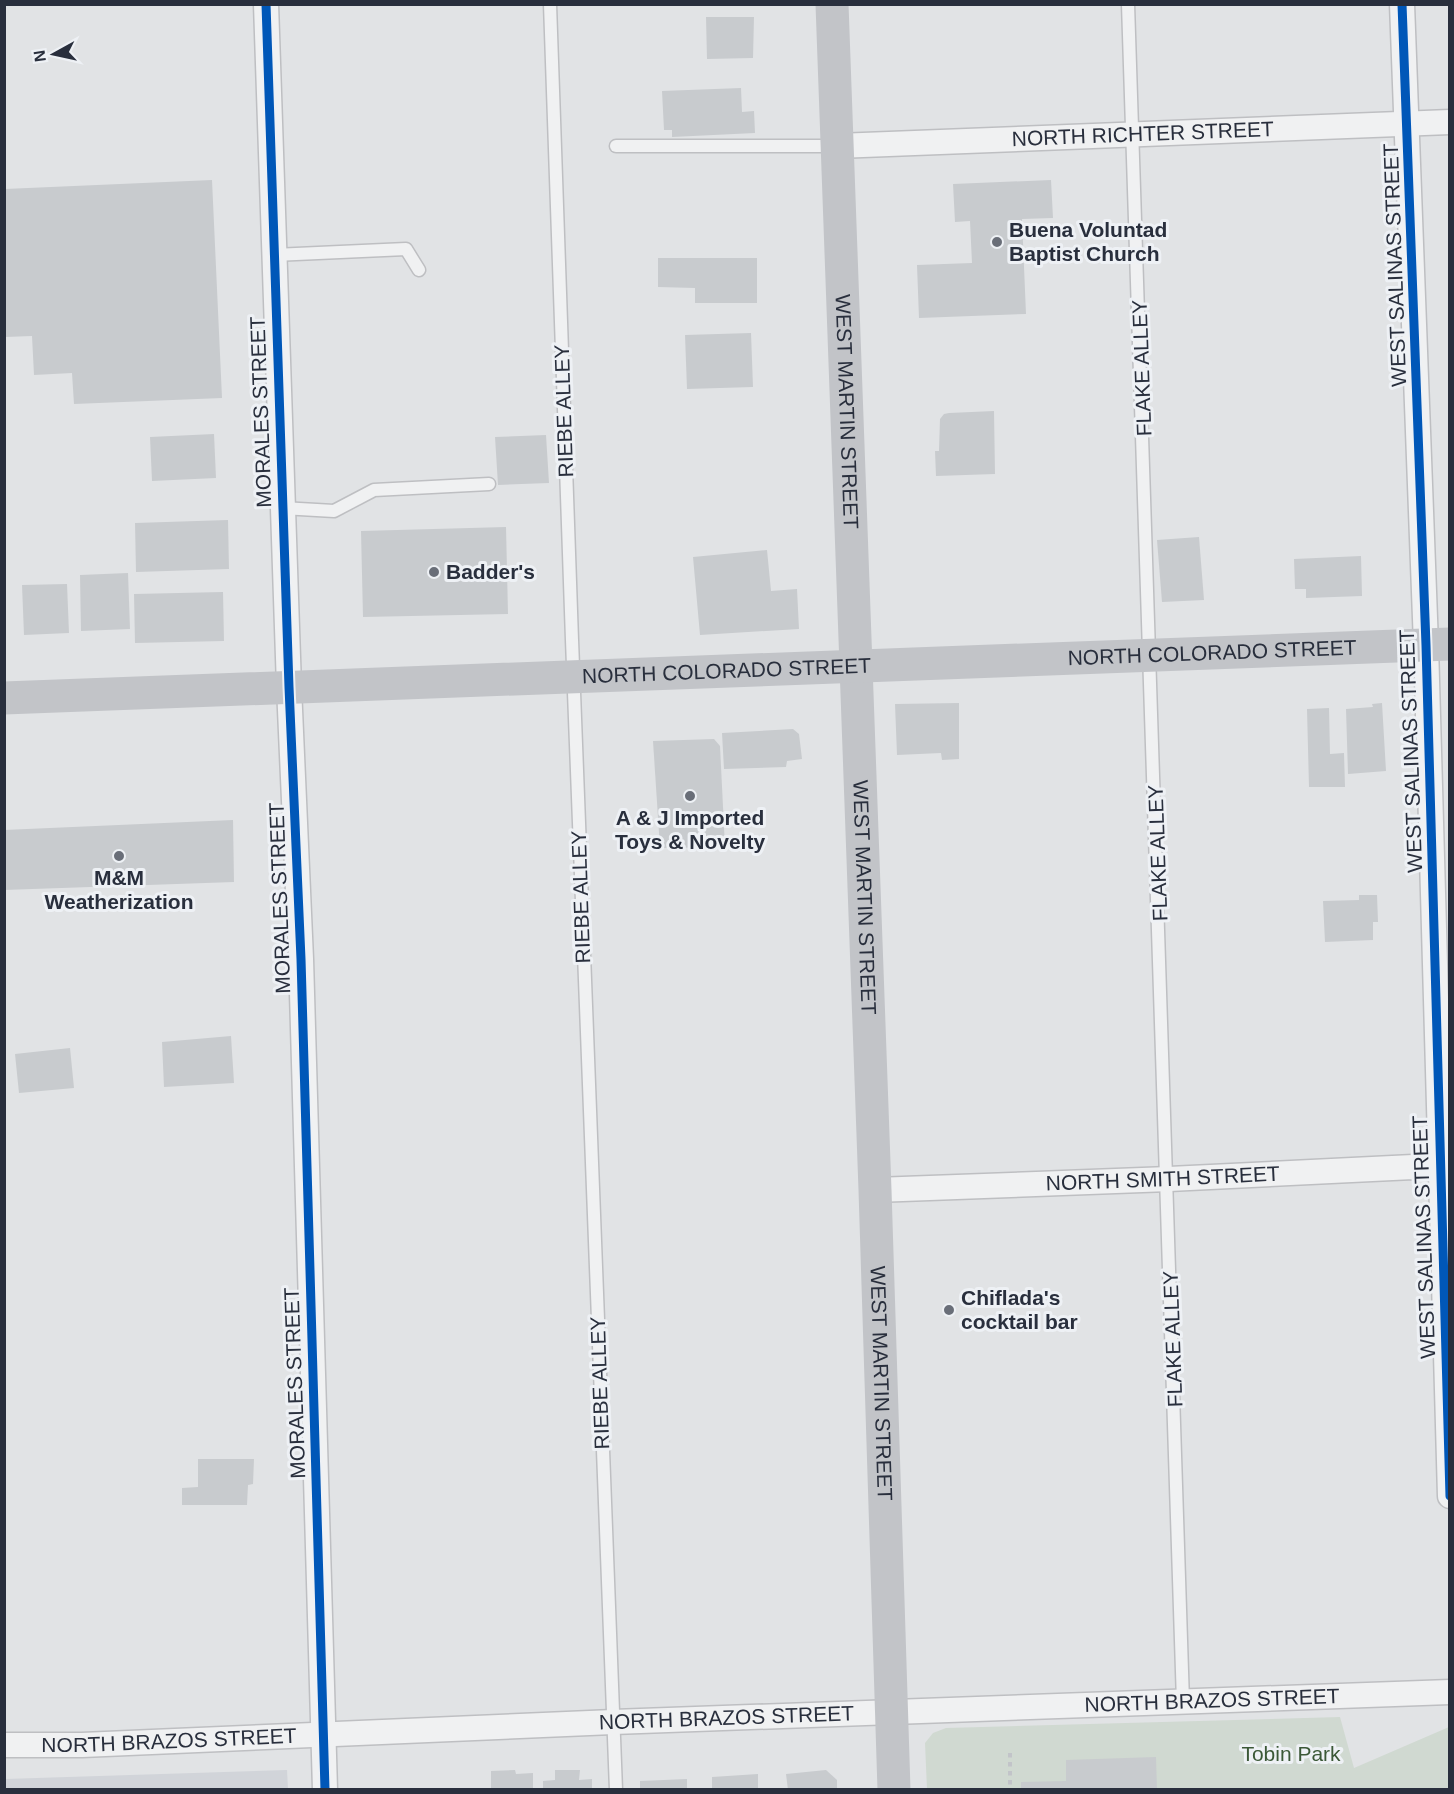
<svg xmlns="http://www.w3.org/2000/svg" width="1454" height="1794" viewBox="0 0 1454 1794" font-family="Helvetica,sans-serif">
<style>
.built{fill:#d1d4d9}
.green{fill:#d0d9d1}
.building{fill:#c8cbce}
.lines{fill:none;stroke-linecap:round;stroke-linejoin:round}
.service-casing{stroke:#bebfc2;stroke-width:15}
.minor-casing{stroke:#bebfc2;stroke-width:27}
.path{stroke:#c2c4c9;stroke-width:4;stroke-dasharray:4.5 4.5;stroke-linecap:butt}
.service{stroke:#f0f1f2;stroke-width:12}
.minor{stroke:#f0f1f2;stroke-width:24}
.secondary{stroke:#c2c4c8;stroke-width:33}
.cycleway-casing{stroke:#eef1f5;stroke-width:13}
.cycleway{stroke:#0057b8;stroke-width:9}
.poi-dot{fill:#696e78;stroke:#eef1f5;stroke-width:2}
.labels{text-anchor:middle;stroke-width:6;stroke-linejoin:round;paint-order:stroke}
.street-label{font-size:21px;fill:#292f3d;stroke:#eef1f5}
.poi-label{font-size:21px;font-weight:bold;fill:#292f3d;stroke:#eef1f5;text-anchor:start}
.park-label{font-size:21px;fill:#3b5837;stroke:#eef1f5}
</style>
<rect width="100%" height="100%" fill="#e1e3e5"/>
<!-- built -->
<path class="built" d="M287 1770 288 1789H5V1779Z"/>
<!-- green -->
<path class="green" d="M1340 1717 1354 1768 1449 1727V1789H927L925 1743 933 1733 946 1728Z"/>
<!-- building -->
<g class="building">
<path d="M706 17H754L753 58 707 59Z"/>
<path d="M741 88 742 112 754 111 755 133 672 137V130H664L662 91Z"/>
<path d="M212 180 222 398 74 404 72 373 34 375 32 336 5 337V189Z"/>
<path d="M1051 180 1053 218 1022 219 1026 314 919 318 917 265 972 263 970 221 955 222 953 184Z"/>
<path d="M658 258H757V303H695V288L658 287Z"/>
<path d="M751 333 753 387 687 389 685 335Z"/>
<path d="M994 411 995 474 936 476 935 451H939L940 419 944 414 949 413Z"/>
<path d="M214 434 216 478 152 481 150 437Z"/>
<path d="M546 435 549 483 498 485 495 437Z"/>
<path d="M228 520 229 569 136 572 135 523Z"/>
<path d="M506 527 508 614 363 617 361 531Z"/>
<path d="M1199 537 1204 600 1162 602 1157 540Z"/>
<path d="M767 550 771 591 797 589 799 629 700 635 693 557Z"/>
<path d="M1361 556 1362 596 1306 598V589H1295L1294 559Z"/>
<path d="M128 573 130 629 81 631 80 575Z"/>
<path d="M67 584 69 633 24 635 22 585Z"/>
<path d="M223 592 224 641 135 643 134 594Z"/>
<path d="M959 703V759L942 760 941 753 897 755 895 704Z"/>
<path d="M1382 703 1386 771 1348 774 1346 709 1373 707 1372 704Z"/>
<path d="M1329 708 1330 754 1344 753 1345 787H1309L1307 709Z"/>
<path d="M793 729 799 734 802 759 787 761 786 767 724 769 722 733Z"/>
<path d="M714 739 720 746 725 847 660 848 653 741Z"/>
<path d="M233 820 234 882 4 890V830Z"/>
<path d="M1359 895H1377L1378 922H1373V940L1325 942 1323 901 1359 900Z"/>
<path d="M231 1036 234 1083 164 1087 162 1042Z"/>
<path d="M70 1048 74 1088 19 1093 15 1054Z"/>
<path d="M198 1459H254L253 1484 248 1485 247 1505H182V1488L198 1487Z"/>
<path d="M1156 1757 1157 1790H1021V1782L1066 1781V1760Z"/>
<path d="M515 1770 516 1774 533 1773V1790H491V1771Z"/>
<path d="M555 1770H580L579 1780 592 1779V1790H543V1781L555 1780Z"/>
<path d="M826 1770 837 1780V1790H788L786 1774Z"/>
<path d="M758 1774V1790H712V1777Z"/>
<path d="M687 1779V1790H640V1781Z"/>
</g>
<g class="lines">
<defs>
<g id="service">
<path d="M550 4 572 640 616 1790"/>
<path d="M1128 4C1149 570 1168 1136 1183 1702"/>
<path d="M616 146H835"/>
<path d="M274 255 406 249 419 270"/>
<path d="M282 508 334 511 374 490 489 484"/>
</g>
<g id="minor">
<path d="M266 4 289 687 301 959 325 1790"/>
<path d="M1402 4 1426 645 1450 1496"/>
<path id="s1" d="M837 146 1450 122"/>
<path id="s2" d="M875 1190 1169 1179 1413 1167 1450 1168"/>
<path id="s3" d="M4 1745H82L613 1722 1450 1692"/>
</g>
</defs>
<!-- service casing -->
<use href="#service" class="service-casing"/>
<!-- minor casing -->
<use href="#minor" class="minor-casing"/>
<!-- path -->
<path class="path" d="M1010 1753V1790"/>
<!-- service -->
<use href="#service" class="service"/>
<!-- minor -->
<use href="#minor" class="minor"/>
<!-- secondary -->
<g class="secondary">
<path id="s4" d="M832 4 875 1190 894 1790"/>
<path id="s5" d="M4 698 1450 644"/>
</g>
<defs>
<g id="cycleway">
<path d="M266 4 289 687 301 959 325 1790"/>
<path d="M1402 4 1426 645 1450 1496"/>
</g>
</defs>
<!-- cycleway casing -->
<use href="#cycleway" class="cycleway-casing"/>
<!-- cycleway -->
<use href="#cycleway" class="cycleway"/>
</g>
<!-- markers -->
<g class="poi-dot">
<circle cx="997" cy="242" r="6"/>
<circle cx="434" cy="572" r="6"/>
<circle cx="690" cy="796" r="6"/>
<circle cx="119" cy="856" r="6"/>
<circle cx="949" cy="1310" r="6"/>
</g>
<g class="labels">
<!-- street labels -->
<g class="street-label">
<text dy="7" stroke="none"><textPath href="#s1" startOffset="306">NORTH RICHTER STREET</textPath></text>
<text transform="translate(1395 265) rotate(-92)" y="7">WEST SALINAS STREET</text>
<text transform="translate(1142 368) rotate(-92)" y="7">FLAKE ALLEY</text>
<text transform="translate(564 411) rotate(-92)" y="7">RIEBE ALLEY</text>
<text dy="7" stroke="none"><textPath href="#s4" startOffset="408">WEST MARTIN STREET</textPath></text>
<text transform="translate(261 412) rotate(-92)" y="7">MORALES STREET</text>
<text dy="7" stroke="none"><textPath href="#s5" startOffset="1209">NORTH COLORADO STREET</textPath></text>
<text dy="7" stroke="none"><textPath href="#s5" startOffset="723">NORTH COLORADO STREET</textPath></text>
<text transform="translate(1411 751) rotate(-92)" y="7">WEST SALINAS STREET</text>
<text transform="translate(1158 853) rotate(-92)" y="7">FLAKE ALLEY</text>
<text transform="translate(581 897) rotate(-92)" y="7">RIEBE ALLEY</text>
<text dy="7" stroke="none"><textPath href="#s4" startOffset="894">WEST MARTIN STREET</textPath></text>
<text transform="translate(280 898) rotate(-92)" y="7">MORALES STREET</text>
<text dy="7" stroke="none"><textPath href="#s2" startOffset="288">NORTH SMITH STREET</textPath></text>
<text transform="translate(1424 1237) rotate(-92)" y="7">WEST SALINAS STREET</text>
<text transform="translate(1173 1339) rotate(-92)" y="7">FLAKE ALLEY</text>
<text transform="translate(295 1383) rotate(-92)" y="7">MORALES STREET</text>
<text transform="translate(600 1383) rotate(-92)" y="7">RIEBE ALLEY</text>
<text dy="7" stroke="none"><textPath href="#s4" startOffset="1380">WEST MARTIN STREET</textPath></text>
<text dy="7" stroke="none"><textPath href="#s3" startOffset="1209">NORTH BRAZOS STREET</textPath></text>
<text dy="7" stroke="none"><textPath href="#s3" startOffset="723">NORTH BRAZOS STREET</textPath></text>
<text dy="7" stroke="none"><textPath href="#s3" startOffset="165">NORTH BRAZOS STREET</textPath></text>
</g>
<!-- poi labels -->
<g class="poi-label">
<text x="1009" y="237">Buena Voluntad<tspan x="1009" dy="24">Baptist Church</tspan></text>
<text x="446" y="579">Badder's</text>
<text x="690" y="825" text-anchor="middle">A &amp; J Imported<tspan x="690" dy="24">Toys &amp; Novelty</tspan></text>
<text x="119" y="885" text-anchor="middle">M&amp;M<tspan x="119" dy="24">Weatherization</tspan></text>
<text x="961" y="1305">Chiflada's<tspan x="961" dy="24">cocktail bar</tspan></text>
</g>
<!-- park labels -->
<g class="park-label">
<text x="1291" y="1761">Tobin Park</text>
</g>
</g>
<!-- border -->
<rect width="1454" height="1794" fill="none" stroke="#292f3d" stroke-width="12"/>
<!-- north arrow -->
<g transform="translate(54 54) rotate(262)" stroke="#eef1f5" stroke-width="4.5" paint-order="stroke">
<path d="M0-4.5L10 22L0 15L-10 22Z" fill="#292f3d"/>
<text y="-9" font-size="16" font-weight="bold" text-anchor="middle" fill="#292f3d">N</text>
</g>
</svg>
